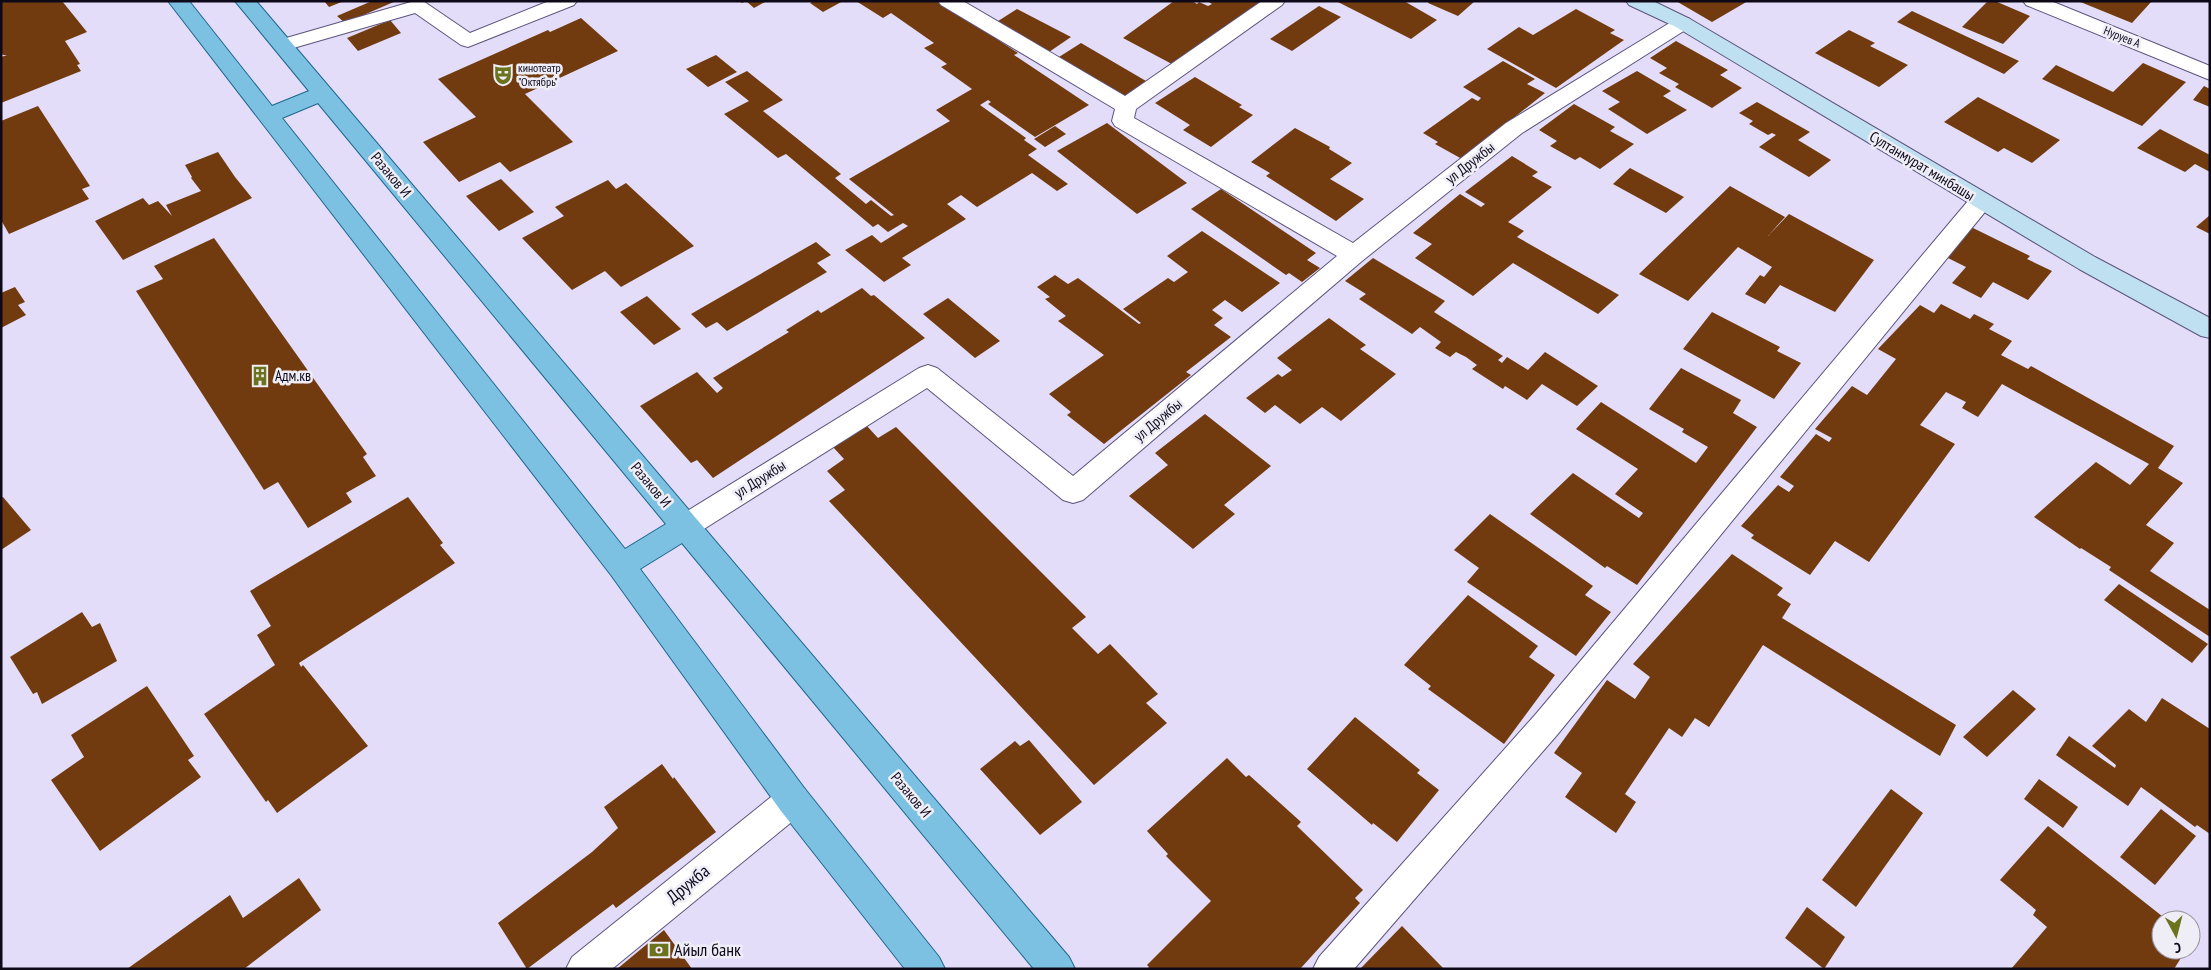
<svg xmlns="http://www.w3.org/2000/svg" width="2211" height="970" viewBox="0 0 2211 970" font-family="'PT Sans Narrow',sans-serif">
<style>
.building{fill:#713b0f}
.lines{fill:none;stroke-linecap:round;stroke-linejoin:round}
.street-casing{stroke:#5e547d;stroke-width:2}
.secondary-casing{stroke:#5e547d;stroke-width:2}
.primary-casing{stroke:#1e668f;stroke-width:2}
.street{fill:#fff;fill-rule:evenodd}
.secondary{fill:#bee0f0;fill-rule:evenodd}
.primary{fill:#7dc1e2;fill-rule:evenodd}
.labels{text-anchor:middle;stroke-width:5;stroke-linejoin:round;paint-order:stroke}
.far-street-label{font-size:12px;fill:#0e0919;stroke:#efeef7}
.far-poi-label{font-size:12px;fill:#0e0919;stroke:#efeef7;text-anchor:start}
.street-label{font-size:15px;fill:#0e0919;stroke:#efeef7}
.poi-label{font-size:15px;fill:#0e0919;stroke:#efeef7;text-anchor:start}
.near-street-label{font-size:18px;fill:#0e0919;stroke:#efeef7}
.near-poi-label{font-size:18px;fill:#0e0919;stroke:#efeef7;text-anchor:start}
</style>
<rect width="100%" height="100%" fill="#e3ddfa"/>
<!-- building -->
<g class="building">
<path d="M1 1H62L87 32 65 41 80 64 77 65 81 71 1 103V57L7 55H3L1 52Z"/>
<path d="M324 1H344L329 7Z"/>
<path d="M372 1H396L345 23 337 16Z"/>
<path d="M739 1H767L754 8 746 1 742 3Z"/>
<path d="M814 1H843L823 12 810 3Z"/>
<path d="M856 1H939L1018 53 1014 55 1089 105 1035 137 988 104 991 102 988 100 980 105 1026 138 1024 140 1037 149 1028 155 1068 184 1057 191 1032 173 977 207 961 195 947 204 966 219 902 258 911 265 884 282 845 250 872 235 881 243 908 226 903 223 888 232 878 224 873 227 786 154 778 158 724 114 749 101 725 82 747 71 783 100 763 111 841 174 835 178 866 204 871 200 891 216 894 215 849 179 950 121 936 110 972 89 941 67 947 64 924 48 934 43 891 13 883 18Z"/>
<path d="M1174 1H1192L1197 4 1199 2 1208 6 1212 4 1207 1H1267L1185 71 1123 38Z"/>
<path d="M1336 1H1404L1437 20 1411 39Z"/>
<path d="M1429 1H1475L1458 16 1428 3Z"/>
<path d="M1676 1H1748L1712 22Z"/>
<path d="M1988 1H1995L2030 16 2003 44 1962 27Z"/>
<path d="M2078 1H2152L2132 23Z"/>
<path d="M1319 6 1341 17 1292 51 1270 39Z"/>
<path d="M1017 9 1071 37 1049 52 995 23Z"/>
<path d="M1576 9 1615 30 1610 33 1624 40 1556 88 1487 49 1519 27 1533 35Z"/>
<path d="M1912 11 2019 61 2004 74 1897 22Z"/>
<path d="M581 18 618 51 525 94 573 142 510 172 500 162 459 182 423 142 476 117 438 79 548 30 550 32Z"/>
<path d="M390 20 401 33 358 51 347 38Z"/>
<path d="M1849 30 1875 43 1870 46 1908 65 1879 87 1815 53Z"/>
<path d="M1676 41 1728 70 1720 75 1742 88 1712 108 1675 87 1679 84 1659 73 1667 68 1650 58Z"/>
<path d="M1081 43 1146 81 1157 88 1135 103 1059 57Z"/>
<path d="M716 55 737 72 708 87 686 69Z"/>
<path d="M1503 61 1535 79 1527 84 1545 93 1462 159 1435 144 1438 142 1423 133 1472 98 1478 101 1481 98 1463 87Z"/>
<path d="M2143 63 2186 82 2142 126 2042 79 2056 65 2113 92Z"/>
<path d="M1637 71 1671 91 1663 96 1687 110 1647 134 1608 109 1620 102 1602 91Z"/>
<path d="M1195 77 1242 105 1239 107 1253 115 1211 147 1183 130 1190 125 1155 103Z"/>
<path d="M2204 86 2210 89V107L2193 100Z"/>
<path d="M1978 97 2060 140 2032 163 2004 148 1998 152 1944 122Z"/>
<path d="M1757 102 1810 132 1798 140 1831 160 1809 177 1759 147 1776 135 1772 133 1768 135 1749 124 1753 121 1739 113Z"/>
<path d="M1574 104 1615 127 1610 131 1634 144 1600 169 1580 157 1575 160 1550 146 1557 141 1539 130Z"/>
<path d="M38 106 90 186 82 189 89 199 9 234 1 220V121Z"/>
<path d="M1107 123 1187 183 1137 214 1057 151Z"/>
<path d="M1055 126 1066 134 1045 147 1034 139Z"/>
<path d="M1295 128 1330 147 1329 149 1352 163 1330 179 1364 199 1336 221 1266 176 1270 173 1251 162Z"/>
<path d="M2160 129 2210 155V172L2195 164 2185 172 2137 148Z"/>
<path d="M218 152 235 177 252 198 123 260 95 221 143 198 149 205 158 201 172 216 166 205 201 191 191 178 192 177 185 165Z"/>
<path d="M1512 156 1538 172 1532 176 1552 187 1508 222 1524 231 1517 237 1619 295 1598 314 1513 263 1473 296 1415 258 1432 244 1413 233 1460 194 1481 207 1485 204 1465 192Z"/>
<path d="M1630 168 1684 197 1666 213 1613 184Z"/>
<path d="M501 179 534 212 499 231 466 196Z"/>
<path d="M608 180 616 189 626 183 694 246 621 287 605 271 572 290 522 238 564 216 555 207Z"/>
<path d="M1730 186 1785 217 1768 236 1789 214 1874 260 1835 312 1780 285 1765 304 1745 294 1760 275 1764 277 1772 267 1738 247 1688 301 1639 274Z"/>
<path d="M1221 189 1316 253 1307 260 1320 268 1302 282 1289 273 1286 275 1191 209Z"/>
<path d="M2210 215V234L2196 227Z"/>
<path d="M1971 227 2030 256 2027 259 2052 271 2028 300 1993 282 1981 298 1952 283 1966 267 1946 257Z"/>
<path d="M1202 231 1280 283 1242 312 1225 300 1212 310 1223 318 1214 325 1231 337 1186 372 1191 375 1104 444 1067 415 1071 412 1049 394 1104 355 1058 321 1066 316 1045 299 1050 297 1037 287 1055 275 1068 284 1078 278 1139 324 1141 323 1123 309 1168 278 1174 282 1188 272 1167 256Z"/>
<path d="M214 238 367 454 363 457 376 476 346 493 352 502 308 528 278 482 264 490 136 291 163 279 154 266Z"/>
<path d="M816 242 831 255 817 263 827 272 727 331 717 322 706 328 691 314Z"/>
<path d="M1373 258 1445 301 1434 312 1503 356 1498 360 1502 363 1507 357 1528 370 1545 352 1598 386 1577 406 1542 384 1527 400 1505 386 1503 389 1472 369 1477 365 1466 357 1456 352 1450 357 1435 348 1441 342 1420 327 1412 334 1359 299 1366 294 1345 281Z"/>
<path d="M15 287 25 302 18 305 26 315 1 328V293Z"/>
<path d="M862 288 871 296 874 295 925 338 713 478 697 460 691 463 640 406 697 372 717 393 723 388 713 378 789 332 786 330 818 310 821 313Z"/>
<path d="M647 296 681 329 654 345 620 312Z"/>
<path d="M948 298 1000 341 975 358 923 314Z"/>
<path d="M1941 304 1970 319 1974 314 1994 324 1989 329 2012 341 2001 355 2028 369 2031 366 2174 446 2158 468 2183 483 2146 525 2174 543 2150 571 2210 610V637L2109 570 2111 567 2081 548 2080 549 2034 517 2096 462 2130 485 2149 464 2002 384 1978 417 1962 408 1966 402 1946 392 1920 425 1955 444 1869 562 1835 541 1810 575 1751 538 1754 535 1741 526 1778 485 1789 492 1794 486 1780 477 1816 434 1829 442 1832 438 1815 429 1852 386 1867 395 1896 359 1878 349 1920 305 1934 313Z"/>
<path d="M1712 312 1780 347 1777 351 1801 363 1774 399 1683 349Z"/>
<path d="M1329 318 1366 345 1360 349 1396 374 1341 421 1322 407 1300 424 1275 405 1265 413 1246 398 1278 374 1282 377 1292 370 1277 358Z"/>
<path d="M1681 368 1741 400 1733 413 1757 427 1637 585 1607 566 1605 568 1530 514 1573 473 1639 518 1643 513 1615 494 1638 469 1576 429 1601 402 1696 463 1708 447 1682 432 1684 429 1649 409Z"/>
<path d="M1205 414 1271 466 1224 505 1235 514 1193 549 1129 496 1168 465 1155 453Z"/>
<path d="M866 425 878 438 896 427 1086 617 1072 628 1098 654 1110 644 1158 694 1146 703 1167 723 1094 785 829 501 845 490 827 471 844 459 833 447Z"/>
<path d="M3 497 31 530 1 550V498Z"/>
<path d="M408 497 443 543 440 545 455 563 299 663 301 667 303 665 368 746 277 813 268 800 266 802 204 714 275 665 257 635 271 626 250 591Z"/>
<path d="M1490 514 1593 586 1585 595 1611 612 1576 656 1467 582 1479 568 1454 550Z"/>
<path d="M1732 554 1783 588 1777 595 1791 604 1782 618 1956 725 1940 756 1763 645 1709 727 1695 718 1682 737 1669 728 1625 794 1636 802 1616 833 1565 797 1582 773 1554 753 1607 680 1635 699 1650 677 1633 664Z"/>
<path d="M2119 584 2208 644 2192 663 2104 600Z"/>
<path d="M1468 595 1538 646 1529 657 1555 675 1504 744 1428 689 1431 686 1404 665Z"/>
<path d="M82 612 92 627 100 623 117 661 42 704 37 692 33 694 10 657Z"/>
<path d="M147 686 194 756 188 760 201 777 100 851 51 780 84 757 71 735Z"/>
<path d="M2013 690 2036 709 1987 757 1963 737Z"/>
<path d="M2162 698 2210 729V834L2197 825 2195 827 2141 787 2128 806 2056 755 2069 736 2115 768 2116 765 2092 746 2129 709 2146 722Z"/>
<path d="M1355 717 1420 770 1417 773 1439 790 1397 842 1373 823 1372 825 1307 769Z"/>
<path d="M1029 740 1082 802 1040 835 980 769 1015 741 1020 746Z"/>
<path d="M1227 758 1246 777 1249 775 1301 822 1297 826 1363 890 1355 898 1360 903 1300 969H1147L1149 967 1147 965 1211 901 1166 856 1168 854 1147 831Z"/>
<path d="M662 764 673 779 674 777 716 832 616 908 613 904 527 969 498 923 592 852 618 828 604 807Z"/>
<path d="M2039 779 2078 807 2063 828 2024 799Z"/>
<path d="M1891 789 1923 813 1856 907 1822 880Z"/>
<path d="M2161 809 2196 836 2155 885 2120 857Z"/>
<path d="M2048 826 2167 920H2161V950H2186L2174 969H2011L2047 927 2033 915 2036 910 2000 880Z"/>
<path d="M299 878 321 910 244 969H127L230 895 243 918Z"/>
<path d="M1807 907 1845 937 1824 969 1785 938Z"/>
<path d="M1402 926 1444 969H1360Z"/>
<path d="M664 930 692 969H617Z"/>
</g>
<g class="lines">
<defs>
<g id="street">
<path d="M423 1 470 33 549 1H577L574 5 468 47 461 45 415 13 283 51 276 49 273 45 276 41 411 2Z"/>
<path d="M938 1H963L1125 96 1262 1H1285L1282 5 1136 109 1134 118 1353 243 1506 123 1676 19 1683 17 1690 19 1693 23 1690 27 1522 133 1362 261 1083 500 1073 503 1063 500 927 388 696 534 686 538 676 534 672 526 676 518 919 368 928 365 937 368 1073 476 1337 256 1115 126 1112 121 1115 109 941 5Z"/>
<path d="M2023 1H2051L2210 66V80L2026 5Z"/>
<path d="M1981 193 1989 195 1992 201 1989 207 1557 735 1354 969H1313L1319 957 1535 715 1973 195Z"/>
<path d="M793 784 805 789 809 800 805 811 612 969H566L572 957 781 789Z"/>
</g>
<path id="secondary" d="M1626 1H1653L1690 19 2095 257 2210 318V338L2201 336 2079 269 1676 27 1629 5Z"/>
<path id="primary" d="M168 1H189L272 106 309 91 235 1H256L1069 957 1075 969H1034L682 543 640 569 805 789 939 957 945 969H905L781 811 611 575ZM318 103 666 524 625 549 282 118Z"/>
</defs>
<!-- street casing -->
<use href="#street" class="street-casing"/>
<!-- secondary casing -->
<use href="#secondary" class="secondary-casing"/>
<!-- primary casing -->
<use href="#primary" class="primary-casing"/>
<!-- street -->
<use href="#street" class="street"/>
<!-- secondary -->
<use href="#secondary" class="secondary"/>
<!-- primary -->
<use href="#primary" class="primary"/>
</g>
<!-- icons -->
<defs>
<symbol id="theatre-bare" viewBox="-9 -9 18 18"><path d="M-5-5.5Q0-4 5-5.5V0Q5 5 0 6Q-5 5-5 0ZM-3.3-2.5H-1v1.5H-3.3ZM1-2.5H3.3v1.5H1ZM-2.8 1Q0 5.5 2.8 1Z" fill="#6b731c" stroke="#efeef7" stroke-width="2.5" paint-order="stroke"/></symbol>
<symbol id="building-bare" viewBox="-9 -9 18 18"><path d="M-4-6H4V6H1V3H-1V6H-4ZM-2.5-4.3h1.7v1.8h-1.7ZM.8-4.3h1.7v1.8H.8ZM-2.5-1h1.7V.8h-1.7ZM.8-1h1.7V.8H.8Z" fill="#6b731c" stroke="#efeef7" stroke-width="2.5" paint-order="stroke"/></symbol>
<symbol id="bank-bare" viewBox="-9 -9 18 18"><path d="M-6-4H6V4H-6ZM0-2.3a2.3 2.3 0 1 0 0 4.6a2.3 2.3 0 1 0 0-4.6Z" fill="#6b731c" stroke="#efeef7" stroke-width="2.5" paint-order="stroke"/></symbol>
</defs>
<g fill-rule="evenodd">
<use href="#theatre-bare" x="489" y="61" width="28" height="28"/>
<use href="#building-bare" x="246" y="362" width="28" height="28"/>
<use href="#bank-bare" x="645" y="936" width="28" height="28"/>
</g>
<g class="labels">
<!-- far-street labels -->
<g class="far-street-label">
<text transform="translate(2122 37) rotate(22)" y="4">Нуруев А</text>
</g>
<!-- far-poi labels -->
<g class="far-poi-label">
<text x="518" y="72">кинотеатр<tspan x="518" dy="14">"Октябрь"</tspan></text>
</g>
<!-- street labels -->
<g class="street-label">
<text transform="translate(1470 163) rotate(-38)" y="5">ул Дружбы</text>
<text transform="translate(1922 166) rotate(31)" y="5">Султанмурат минбашы</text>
<text transform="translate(391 175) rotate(50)" y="5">Разаков И</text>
<text transform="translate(1158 420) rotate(-40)" y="5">ул Дружбы</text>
<text transform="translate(760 479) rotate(-32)" y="5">ул Дружбы</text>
<text transform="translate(651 485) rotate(50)" y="5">Разаков И</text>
<text transform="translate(911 795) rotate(50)" y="5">Разаков И</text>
</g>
<!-- poi labels -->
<g class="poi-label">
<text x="275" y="381">Адм.кв</text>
</g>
<!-- near-street labels -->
<g class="near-street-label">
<text transform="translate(688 884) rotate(-39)" y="6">Дружба</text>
</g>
<!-- near-poi labels -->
<g class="near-poi-label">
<text x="674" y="956">Айыл банк</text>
</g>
</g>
<!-- border -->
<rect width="2211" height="970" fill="none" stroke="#0e0919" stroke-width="5"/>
<!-- north arrow -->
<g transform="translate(2176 935) rotate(173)"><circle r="24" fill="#efeef7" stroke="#95929e"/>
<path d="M0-4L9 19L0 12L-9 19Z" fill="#6b731c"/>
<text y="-8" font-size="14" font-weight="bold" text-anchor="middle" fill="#0e0919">С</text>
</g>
</svg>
